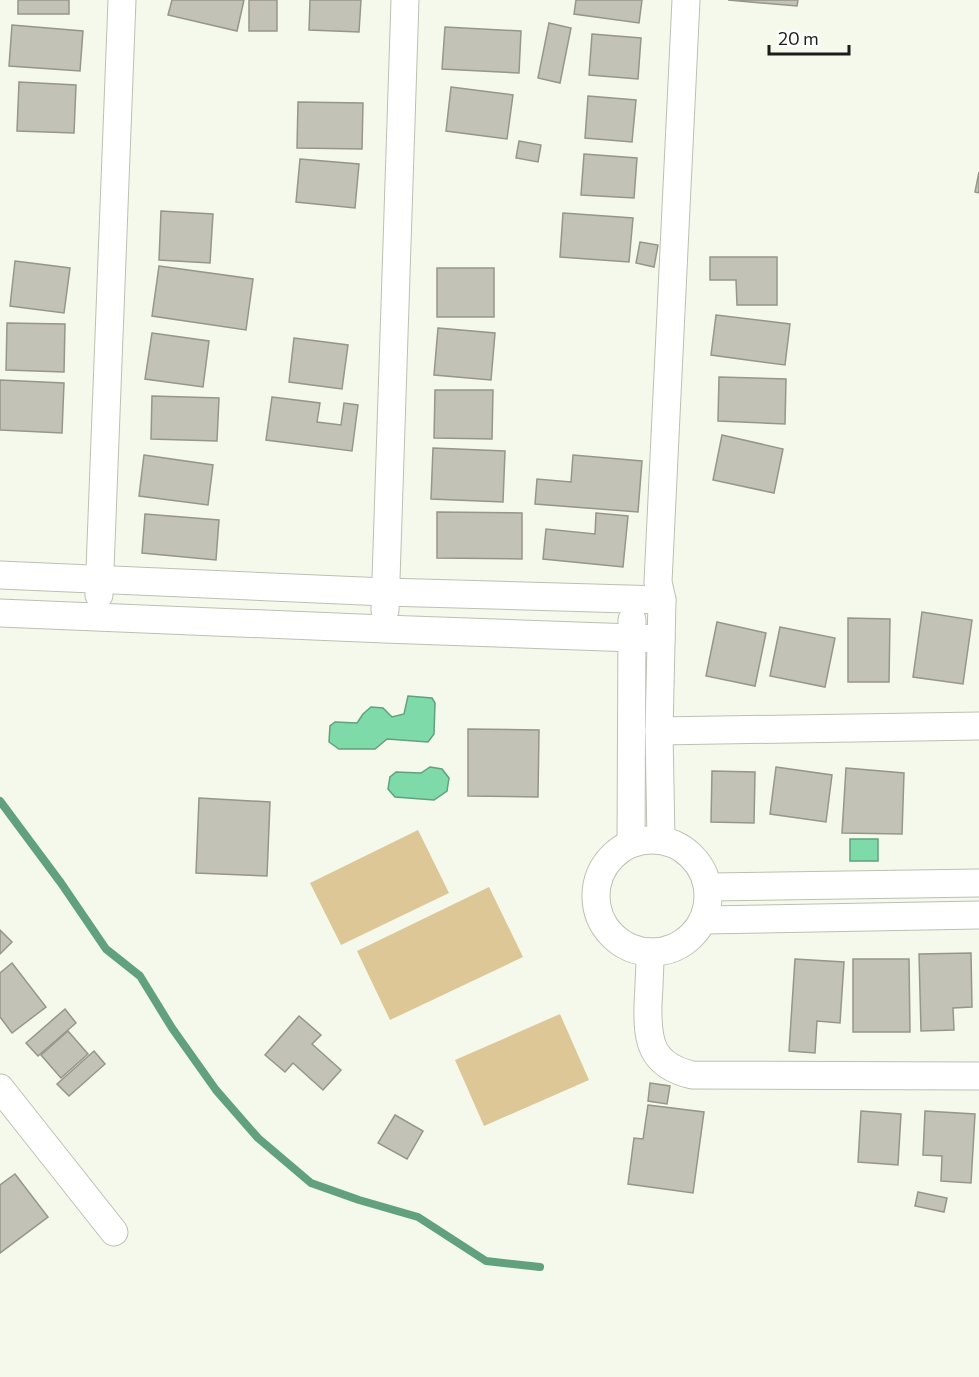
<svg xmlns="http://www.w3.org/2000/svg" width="979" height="1377" viewBox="0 0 979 1377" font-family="Commissioner,sans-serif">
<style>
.green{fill:#dec796}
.water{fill:#7fdaa9;stroke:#61a17e;stroke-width:1.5}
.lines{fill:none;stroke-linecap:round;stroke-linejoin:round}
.stream{stroke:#61a17e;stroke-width:8}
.building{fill:#c3c2b6;stroke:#969689;stroke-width:1.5}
.minor-casing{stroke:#bcc0b3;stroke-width:29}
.minor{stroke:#fff;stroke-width:27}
</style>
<rect width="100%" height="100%" fill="#f4f9ec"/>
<!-- green -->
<g class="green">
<path d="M418 830 449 893 341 945 310 883Z"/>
<path d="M489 887 523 957 390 1020 357 951Z"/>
<path d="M560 1014 589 1080 484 1126 455 1060Z"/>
</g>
<!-- water -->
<g class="water">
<path d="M408 696 432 698 435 703 434 734 428 742 387 739 375 749H339L329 742 330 726 335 722 357 723 363 714 371 707 383 708 392 717 404 714Z"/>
<path d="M430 767 442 769 449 778 447 791 434 800 395 797 388 789 390 777 396 772 421 773Z"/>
<rect x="850" y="839" width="28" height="22"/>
</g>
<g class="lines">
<!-- stream -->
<path class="stream" d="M0 801 61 883 106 949 140 976 172 1028 216 1090 258 1138 311 1183 359 1200 418 1217 486 1261 540 1267"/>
</g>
<!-- building -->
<g class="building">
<rect x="18" y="0" width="51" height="14"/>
<path d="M172 0H244L237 31 168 15Z"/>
<rect x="249" y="0" width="28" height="31"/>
<path d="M310 0H361L359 32 309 30Z"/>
<path d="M576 0H642L639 23 574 14Z"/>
<path d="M728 0H798L797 6Z"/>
<path d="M549 23 571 28 560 83 538 78Z"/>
<path d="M12 25 83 31 80 71 9 66Z"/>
<path d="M445 27 521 31 519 73 442 69Z"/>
<path d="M592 34 641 38 638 79 589 75Z"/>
<path d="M19 82 76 85 74 133 17 131Z"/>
<path d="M451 87 513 95 507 139 446 131Z"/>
<path d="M588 96 636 100 632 142 585 138Z"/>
<path d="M298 102 363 103 362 149 297 148Z"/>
<path d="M519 141 541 145 538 162 516 158Z"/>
<path d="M584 154 637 158 634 198 581 195Z"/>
<path d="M300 159 359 164 355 208 296 202Z"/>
<path d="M979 172V193L975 192Z"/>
<path d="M161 211 213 214 210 263 159 260Z"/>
<path d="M563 213 633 218 629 262 560 257Z"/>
<path d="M640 242 658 245 654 267 636 263Z"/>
<path d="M710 257H777V305H737L736 280H710Z"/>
<path d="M15 261 70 268 64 313 10 306Z"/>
<path d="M159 266 253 279 246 330 152 316Z"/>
<rect x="437" y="268" width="57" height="49"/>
<path d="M716 315 790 324 785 365 711 355Z"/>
<path d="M7 323 65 324 64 372 6 370Z"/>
<path d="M438 328 495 333 491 380 434 375Z"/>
<path d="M152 333 209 341 203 387 145 379Z"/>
<path d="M294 338 348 345 342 389 289 382Z"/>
<path d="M719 377 786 379 785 424 718 421Z"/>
<path d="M0 380 64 383 62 433 0 430Z"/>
<path d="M435 390H493L492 439 434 438Z"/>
<path d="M152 396 219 398 217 441 151 439Z"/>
<path d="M272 397 320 403 317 422 341 425 344 403 358 405 352 451 266 440Z"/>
<path d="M722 435 783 449 774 493 713 480Z"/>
<path d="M433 448 505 451 503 502 431 499Z"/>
<path d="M144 455 213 465 208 505 139 496Z"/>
<path d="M573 455 642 461 638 512 535 504 537 479 571 482Z"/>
<path d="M437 512 522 513V559L437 558Z"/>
<path d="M596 513 628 516 623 567 543 559 546 529 595 534Z"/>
<path d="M145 514 219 520 216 560 142 553Z"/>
<path d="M922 612 972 620 963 684 913 677Z"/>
<path d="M848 618 890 619 889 682H848Z"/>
<path d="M717 622 766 633 755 686 706 676Z"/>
<path d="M780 627 835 638 825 687 770 676Z"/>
<path d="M468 729 539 730 538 797 468 796Z"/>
<path d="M776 767 832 775 826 822 770 814Z"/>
<path d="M846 768 904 773 902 834 842 833Z"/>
<path d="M712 771 755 772 754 823 711 822Z"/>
<path d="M199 798 270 802 267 876 196 873Z"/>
<path d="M0 930 12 942 0 954Z"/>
<path d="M971 953 972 1007 953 1008 954 1030 921 1031 919 954Z"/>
<path d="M795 959 844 962 840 1023 817 1021 815 1053 789 1051Z"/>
<path d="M853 959H909L910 1032H853Z"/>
<path d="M12 963 46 1007 12 1033 0 1017V973Z"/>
<path d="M65 1009 76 1023 38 1056 26 1043Z"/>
<path d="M299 1016 321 1035 312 1044 341 1070 323 1090 293 1063 285 1072 265 1055Z"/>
<path d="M68 1031 88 1054 61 1078 41 1055Z"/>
<path d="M94 1051 105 1064 69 1096 57 1084Z"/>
<path d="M650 1083 670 1086 667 1104 648 1101Z"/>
<path d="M648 1105 704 1112 693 1193 628 1184 634 1138 643 1139Z"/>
<path d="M861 1111 901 1114 898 1165 858 1162Z"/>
<path d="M925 1111 975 1114 971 1183 941 1181 942 1156 923 1155Z"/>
<path d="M395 1115 423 1131 407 1159 378 1143Z"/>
<path d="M15 1174 48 1217 0 1253V1185Z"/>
<path d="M918 1192 947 1198 944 1212 915 1206Z"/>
</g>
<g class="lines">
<defs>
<g id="minor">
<path d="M0 575 385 592 662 600"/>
<path d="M99 595 122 0"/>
<path d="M385 610 405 0"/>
<path d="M0 613 384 629 661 639"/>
<path d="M659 731 979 726"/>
<path d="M661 840 659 731 662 600 658 582 686 0"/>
<circle cx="652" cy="896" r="56"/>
<path d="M631 843 632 620"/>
<path d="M708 887 979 883"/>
<path d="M703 920 979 915"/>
<path d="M650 952C650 969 649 987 648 1004 647 1042 651 1065 692 1075L979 1076"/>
<path d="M0 1088 114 1232"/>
</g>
</defs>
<!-- minor casing -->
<use href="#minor" class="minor-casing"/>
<!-- minor -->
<use href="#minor" class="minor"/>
</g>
<!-- scale -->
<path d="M769 45v9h80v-9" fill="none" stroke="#1b1d18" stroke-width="3"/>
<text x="778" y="45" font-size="18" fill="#1b1d18" stroke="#ffffff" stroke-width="4.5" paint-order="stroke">20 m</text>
</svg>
